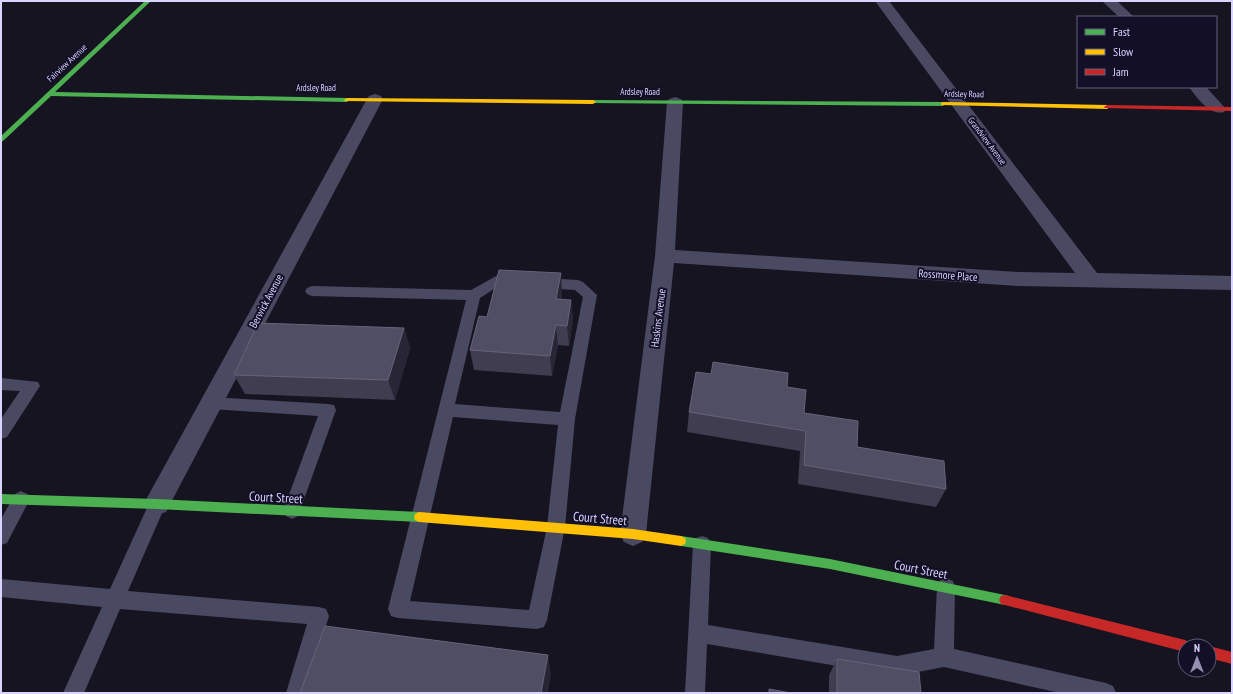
<svg xmlns="http://www.w3.org/2000/svg" width="1233" height="694" viewBox="0 0 1233 694" font-family="'PT Sans Narrow',sans-serif">
<style>
.lines{fill:none;stroke-linecap:round;stroke-linejoin:round}
.lane{fill:#4a4962;fill-rule:evenodd}
.street{fill:#4a4962;fill-rule:evenodd}
.fast{fill:#4caf50;fill-rule:evenodd}
.slow{fill:#ffc107;fill-rule:evenodd}
.jam{fill:#c62828;fill-rule:evenodd}
.wall{fill:#403d50}
.shaded-wall{fill:#282635}
.building{fill:#504e63;stroke:#66637b}
.labels{text-anchor:middle;stroke-width:4;stroke-linejoin:round;paint-order:stroke}
.far-street-label{font-size:9px;fill:#d9d4ff;stroke:#130f26}
.street-label{font-size:11px;fill:#d9d4ff;stroke:#130f26}
.near-street-label{font-size:13px;fill:#d9d4ff;stroke:#130f26}
</style>
<rect width="100%" height="100%" fill="#161421"/>
<g class="lines">
<!-- lane -->
<g class="lane">
<path d="M498 275 521 278 523 281 521 284 500 285 480 298 455 404 560 412 583 297 575 290 542 288 537 286 535 283 537 280 542 278 578 280 583 282 597 295 575 419 565 527 547 620 544 627 537 629 398 618 391 616 388 609 466 300 312 296 307 294 305 291 307 288 312 286 471 290ZM453 417 558 425 547 527 529 610 410 601Z"/>
<path d="M1 378 38 382 40 386 7 437 1 439V419L20 391 1 390Z"/>
<path d="M211 397 328 404 334 405 336 410 298 516 292 519 286 516 283 511 318 416 211 409 205 407 203 403 205 399Z"/>
<path d="M21 491 27 494 30 499 7 543 1 545V519L15 494Z"/>
<path d="M157 496 163 499 166 504 128 591 319 607 326 609 329 616 306 693H286L307 624 120 609 84 693H63L102 607 1 597V579L110 589 151 499Z"/>
<path d="M702 536 708 538 711 544 708 625 897 656 934 649 937 587 939 581 946 578 953 581 955 587 954 649 1106 683 1113 686 1116 693H1060L944 667 897 676 707 644 705 693H685L693 544 696 538Z"/>
</g>
<!-- street -->
<g class="street">
<path d="M875 1H889L1097 273 1232 276V290L1019 286 674 263 646 534 642 542 633 546 624 542 620 534 655 256 667 102 669 99 675 97 681 99 683 102 675 250 1019 272 1075 273Z"/>
<path d="M1102 1H1117L1134 17H1119Z"/>
<path d="M1189 87H1206L1226 109 1224 112C1210 116 1197 98 1189 87Z"/>
<path d="M375 94 381 96 383 99 166 512 157 515 148 512 144 504 148 496 367 99 369 96Z"/>
</g>
<!-- fast -->
<g class="fast">
<path d="M145 1H151L55 92 347 98 350 100 347 102 51 96 3 141 1 142V136Z"/>
<path d="M593 100 943 102 946 104 943 106 591 103V101Z"/>
<path d="M1 494 157 499 419 512 423 514 424 517 423 520 419 522 157 509 1 504Z"/>
<path d="M681 536 830 559 1005 595 1009 596 1011 600 1009 604 1005 605 830 569 681 546 677 544 676 541 677 538Z"/>
</g>
<!-- slow -->
<g class="slow">
<path d="M347 98 593 100 596 102 593 104 345 101 344 100Z"/>
<path d="M943 102 1107 105 1110 107 1107 109 941 105V103Z"/>
<path d="M419 512 633 529 681 536 685 538 686 541 685 544 681 546 633 539 419 522 415 520 414 517 415 514Z"/>
</g>
<!-- jam -->
<g class="jam">
<path d="M1107 105 1232 107V111L1105 108 1104 107Z"/>
<path d="M1005 595 1185 640 1189 642 1191 646H1185V652L1005 605 1001 604 999 600 1001 596Z"/>
<path d="M1209 646 1232 652V664L1209 658Z"/>
</g>
</g>
<!-- wall -->
<g class="wall">
<path d="M562 294 561 300H571L573 320 569 346 558 345 552 376 474 370 470 350Z"/>
<path d="M404 328 410 348 395 400 245 394 234 375Z"/>
<path d="M711 374 787 387 804 413 857 447 946 489 936 507 798 484 800 451 687 432 689 412Z"/>
<path d="M837 659 921 693H829V675Z"/>
</g>
<!-- shaded-wall -->
<g class="shaded-wall">
<path d="M561 273 562 294 558 319 556 299Z"/>
<path d="M571 300 573 320 569 346 567 326Z"/>
<path d="M556 325 558 345 552 376 550 356Z"/>
<path d="M404 328 410 348 395 400 388 380Z"/>
<path d="M548 655 551 674 548 693H541Z"/>
</g>
<!-- building -->
<g class="building">
<path d="M499 270 561 273 556 299 571 300 567 326 556 325 550 356 470 350 479 316 487 317Z"/>
<path d="M258 323 404 328 388 380 234 375Z"/>
<path d="M713 362 788 373 787 387 806 390 804 413 858 421 857 447 944 461 946 489 804 465 806 431 689 412 696 372 711 374Z"/>
<path d="M325 626 548 655 541 693H300Z"/>
<path d="M837 659 919 672 921 693H837Z"/>
<path d="M769 689 791 693H769Z"/>
</g>
<g class="labels">
<!-- far-street labels -->
<g class="far-street-label">
<text transform="translate(67 63) rotate(-43)" y="3">Fairview Avenue</text>
<text x="316" y="91">Ardsley Road</text>
<text x="640" y="95">Ardsley Road</text>
<text transform="translate(964 94) rotate(1)" y="3">Ardsley Road</text>
<text transform="translate(987 141) rotate(53)" y="3">Grandview Avenue</text>
</g>
<!-- street labels -->
<g class="street-label">
<text transform="translate(948 275) rotate(4)" y="4">Rossmore Place</text>
<text transform="translate(266 301) rotate(-62)" y="4">Berwick Avenue</text>
<text transform="translate(658 318) rotate(-83)" y="4">Haskins Avenue</text>
</g>
<!-- near-street labels -->
<g class="near-street-label">
<text transform="translate(276 497) rotate(3)" y="5">Court Street</text>
<text transform="translate(600 518) rotate(5)" y="5">Court Street</text>
<text transform="translate(921 569) rotate(11)" y="5">Court Street</text>
</g>
</g>
<!-- border -->
<rect width="1233" height="694" fill="none" stroke="#d9d4ff" stroke-width="4"/>
<!-- legend -->
<rect x="1077" y="16" width="140" height="72" fill="#130f26" stroke="#625e7d"/>
<rect x="1085" y="29" width="20" height="6" fill="#4caf50" stroke="#625e7d"/>
<text x="1113" y="36" font-size="12" fill="#d9d4ff">Fast</text>
<rect x="1085" y="49" width="20" height="6" fill="#ffc107" stroke="#625e7d"/>
<text x="1113" y="56" font-size="12" fill="#d9d4ff">Slow</text>
<rect x="1085" y="69" width="20" height="6" fill="#c62828" stroke="#625e7d"/>
<text x="1113" y="76" font-size="12" fill="#d9d4ff">Jam</text>
<!-- north arrow -->
<g transform="translate(1197 658)"><circle r="19" fill="#130f26" stroke="#625e7d"/>
<path d="M0-3L7 15L0 10L-7 15Z" fill="#9591b1"/>
<text y="-6" font-size="11" font-weight="bold" text-anchor="middle" fill="#d9d4ff">N</text>
</g>
</svg>
